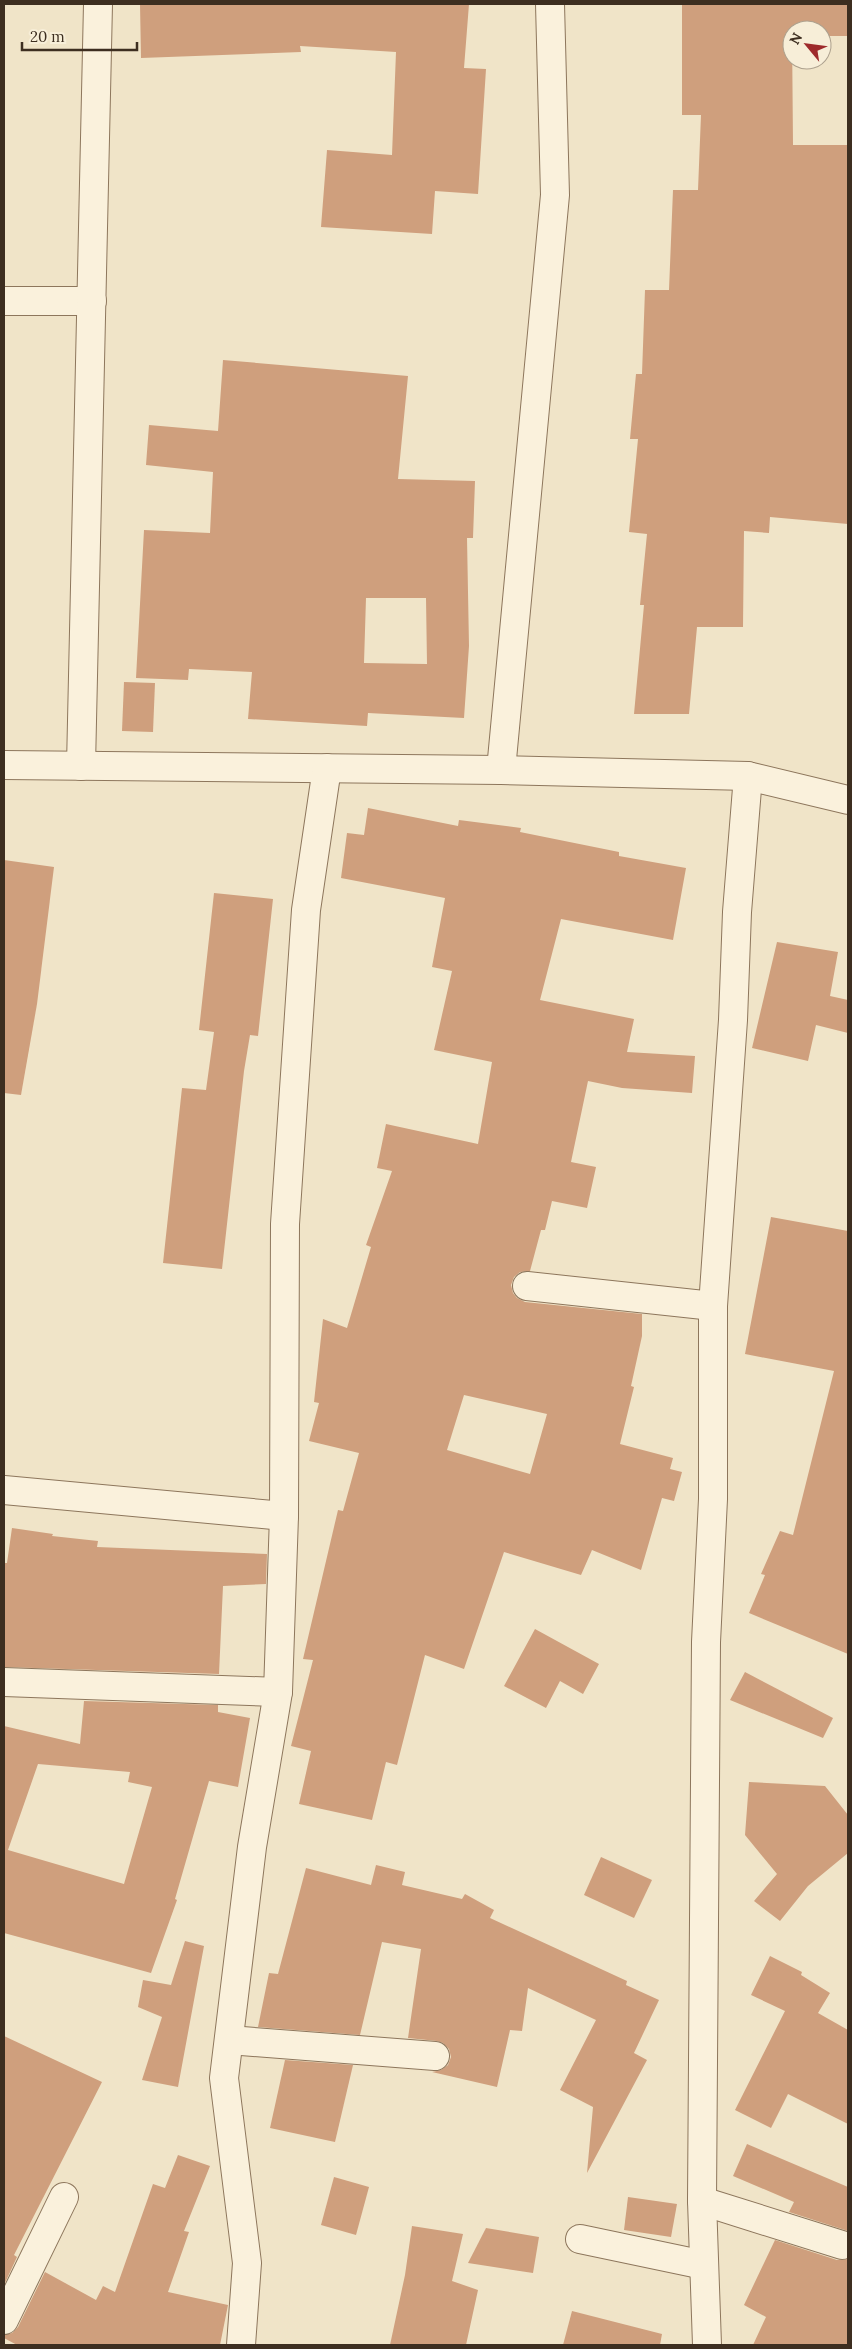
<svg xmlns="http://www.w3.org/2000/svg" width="852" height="2349" viewBox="0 0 852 2349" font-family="Lora,serif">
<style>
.building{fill:#cf9f7d;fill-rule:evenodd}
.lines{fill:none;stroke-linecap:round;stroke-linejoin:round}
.minor-casing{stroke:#8d765c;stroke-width:30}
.minor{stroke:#faf1dc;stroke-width:28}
</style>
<rect width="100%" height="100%" fill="#f0e4c8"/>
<!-- building -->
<g class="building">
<path d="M140 4H469L464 68 486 69 478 194 435 191 432 234 321 227 327 150 392 155 396 52 300 46 301 52 141 58Z"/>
<path d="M682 4H848V36H822V30H792L793 145H848V524L770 517 769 533 744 531 743 627H697L689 714H634L644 605H640L647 534 629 532 638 439H630L636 374H642L645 290H669L673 190H698L701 115H682Z"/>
<path d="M223 360 408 376 398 479 475 481 473 538H467L469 646 464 718 368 713 367 726 248 719 252 672 189 669 188 680 136 678 144 530 210 533 213 472 146 465 149 425 218 431ZM366 598H426L427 664 364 663Z"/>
<path d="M124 682 155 683 153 732 122 731Z"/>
<path d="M368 808 458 826 459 820 521 828 520 832 619 852V856L686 868 673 940 561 919 540 1000 634 1019 627 1052 695 1056 692 1093 622 1088 588 1081 571 1162 596 1167 587 1208 552 1201 545 1230H541L530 1271 520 1272 514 1277 511 1285 513 1293 517 1298 525 1302 642 1314V1336L631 1386 634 1387 620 1444 673 1458 670 1469 682 1472 674 1501 662 1498 641 1570 592 1550 581 1575 504 1552 464 1669 425 1655 397 1765 386 1762 372 1820 299 1804 311 1751 291 1746 313 1660 303 1659 338 1510 343 1511 359 1453 309 1441 319 1403 314 1402 323 1319 347 1328 371 1247 366 1245 392 1171 377 1168 386 1124 478 1144 492 1062 434 1050 452 971 432 967 445 898 341 878 347 833 364 835ZM464 1395 547 1414 530 1474 447 1450Z"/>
<path d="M4 860 54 867 37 1004 21 1095 4 1093Z"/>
<path d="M214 893 273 899 258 1036 250 1035 244 1071 222 1269 163 1263 182 1088 206 1090 214 1032 199 1030Z"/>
<path d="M777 942 838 952 830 996 848 1000V1033L816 1025 808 1061 752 1048Z"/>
<path d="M771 1217 848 1231V1654L749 1613 765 1575 761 1574 780 1531 793 1535 834 1371 745 1354Z"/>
<path d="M12 1528 53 1534 52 1536 98 1541 97 1547 267 1554 266 1584 223 1586 219 1674 4 1667V1563H7Z"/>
<path d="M535 1629 599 1664 583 1694 560 1681 546 1708 504 1686Z"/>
<path d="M745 1672 833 1718 823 1738 730 1700Z"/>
<path d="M84 1701 218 1705V1712L250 1718 238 1787 209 1781 175 1899 177 1900 151 1973 4 1933V1726L80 1744ZM38 1764 130 1772 128 1782 152 1787 124 1884 8 1850Z"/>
<path d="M749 1782 825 1786 848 1815V1853L808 1886 780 1921 754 1901 777 1874 745 1835Z"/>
<path d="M601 1857 652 1880 634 1918 584 1895Z"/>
<path d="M376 1865 405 1872 402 1885 462 1899 465 1894 494 1910 490 1918 627 1981 626 1985 659 2000 634 2053 647 2060 587 2173 593 2107 560 2090 596 2020 528 1988 522 2031 510 2030 497 2087 432 2072 441 2070 448 2065 451 2057 449 2049 443 2043 437 2041 408 2038 421 1949 382 1942 360 2035 258 2027 269 1973 278 1974 306 1868 371 1885Z"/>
<path d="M185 1941 204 1946 178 2087 142 2080 162 2017 138 2007 143 1980 171 1985Z"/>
<path d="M770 1956 802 1972 801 1975 830 1993 818 2013 848 2030V2124L788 2094 771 2128 735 2110 785 2011 751 1995Z"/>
<path d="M4 2036 102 2082 14 2255 17 2257 4 2285Z"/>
<path d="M285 2060 353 2065 335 2142 270 2128Z"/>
<path d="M747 2144 848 2187V2231L789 2212 794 2202 733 2176Z"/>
<path d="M178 2155 210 2166 184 2231 189 2232 168 2292 228 2305 220 2345H17L4 2338V2335L12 2333 18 2327 45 2272 96 2300 103 2286 115 2292 153 2184 165 2188Z"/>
<path d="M334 2177 369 2187 356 2235 321 2225Z"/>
<path d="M628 2197 677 2204 671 2237 624 2230Z"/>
<path d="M412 2226 463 2234 452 2281 478 2290 466 2345H390L405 2275Z"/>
<path d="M486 2228 539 2237 533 2273 468 2263Z"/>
<path d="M775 2240 837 2260 848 2259V2345H753L766 2317 744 2305Z"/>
<path d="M572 2311 662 2334 660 2345H563Z"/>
</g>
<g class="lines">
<defs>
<g id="minor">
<path d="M4 301H92"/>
<path d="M4 765 501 770 748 776 848 800"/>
<path d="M81 766 98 4"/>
<path d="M501 770 555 195 550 4"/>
<path d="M527 1286 713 1306"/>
<path d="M4 1490 284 1516"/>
<path d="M4 1682 278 1692"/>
<path d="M229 2040 435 2056"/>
<path d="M702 2201 842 2245"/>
<path d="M580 2239 704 2265"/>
<path d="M4 2320 64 2197"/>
<path d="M241 2345 247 2263 224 2078 252 1847 278 1692 284 1516 285 1224 306 910 327 768"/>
<path d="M707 2345 702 2201 706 1642 713 1499V1306L733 1020 737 912 748 776"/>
</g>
</defs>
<!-- minor casing -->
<use href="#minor" class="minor-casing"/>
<!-- minor -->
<use href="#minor" class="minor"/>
</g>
<!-- border -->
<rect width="852" height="2349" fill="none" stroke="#3d2e20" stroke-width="10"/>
<!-- north arrow -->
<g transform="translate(807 45) rotate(299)"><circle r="24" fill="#f7eed8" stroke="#ada18e"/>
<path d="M0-4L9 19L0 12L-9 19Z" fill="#9e2a2b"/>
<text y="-8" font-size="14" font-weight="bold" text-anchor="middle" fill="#3d2e20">N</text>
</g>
<!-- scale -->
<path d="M22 42v8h115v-8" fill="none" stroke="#3d2e20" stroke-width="2.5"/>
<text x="30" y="42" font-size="15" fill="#3d2e20" stroke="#f7eed8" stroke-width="4" paint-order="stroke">20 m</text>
</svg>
